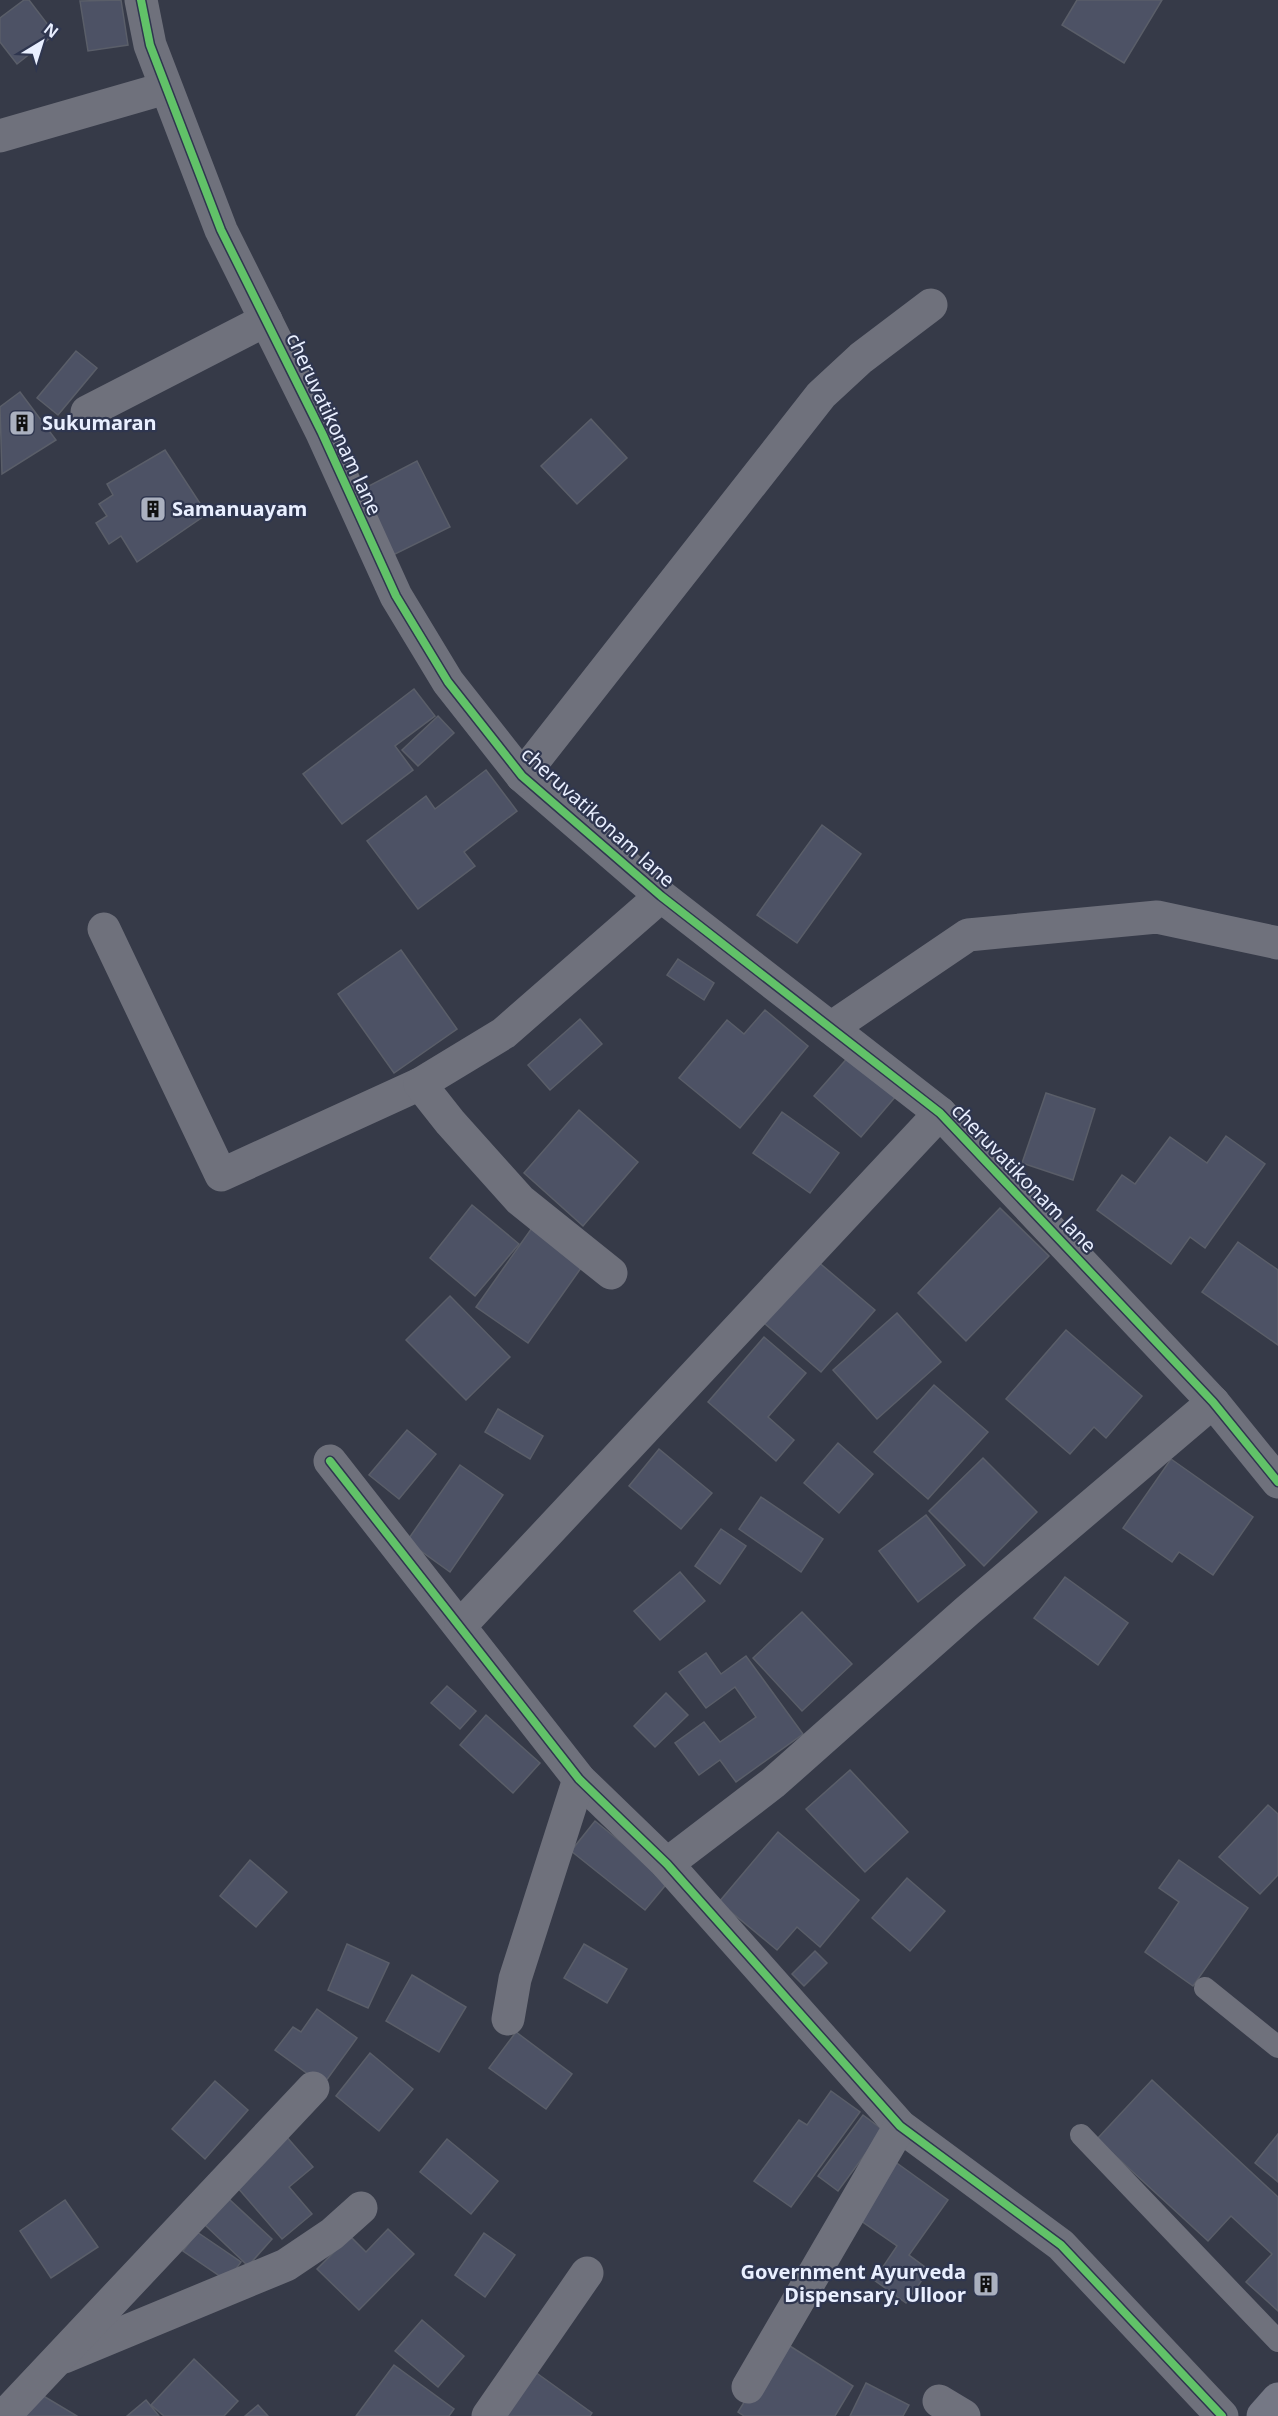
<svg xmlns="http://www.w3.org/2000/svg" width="1278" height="2416" viewBox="0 0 1278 2416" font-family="'Noto Sans',sans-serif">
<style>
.building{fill:#4d5265;stroke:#5a5e69;stroke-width:1.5}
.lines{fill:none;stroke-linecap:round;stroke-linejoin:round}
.lane{stroke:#6f717c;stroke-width:22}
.street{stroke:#6f717c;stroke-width:33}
.secondary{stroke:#757885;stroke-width:33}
.cycleway-casing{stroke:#2f364f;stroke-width:11}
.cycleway{stroke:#61c268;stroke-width:8}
.labels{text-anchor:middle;stroke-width:4.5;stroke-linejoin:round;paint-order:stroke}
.poi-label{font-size:20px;font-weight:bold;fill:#e9efff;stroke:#2f364f;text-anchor:start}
.street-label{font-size:20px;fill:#e9efff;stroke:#2f364f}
</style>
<rect width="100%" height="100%" fill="#363a48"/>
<!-- building -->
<g class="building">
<path d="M24 0H29L55 34 17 64 0 42V18Z"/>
<path d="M121 0 128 45 88 51 80 1Z"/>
<path d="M1077 0H1162L1124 63 1062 25Z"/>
<path d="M76 351 97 368 58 415 37 398Z"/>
<path d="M20 392 56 440 2 474 0 407Z"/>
<path d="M591 419 627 458 577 504 541 466Z"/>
<path d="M165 450 207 514 137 562 121 536 109 544 96 523 107 516 99 504 113 495 107 484Z"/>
<path d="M417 461 450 527 393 555 361 490Z"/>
<path d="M414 689 435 716 395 746 413 770 342 824 303 774Z"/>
<path d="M438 716 454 733 418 766 402 750Z"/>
<path d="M486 770 517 811 464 852 475 866 418 909 367 841 426 796 435 809Z"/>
<path d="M822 825 861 854 797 943 757 915Z"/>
<path d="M401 950 457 1029 394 1073 338 994Z"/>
<path d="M678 959 714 983 704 1000 667 975Z"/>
<path d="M765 1010 808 1046 740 1128 679 1078 727 1020 744 1034Z"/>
<path d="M580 1019 602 1044 550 1090 528 1065Z"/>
<path d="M850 1055 896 1096 861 1137 814 1096Z"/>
<path d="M1046 1093 1095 1109 1073 1180 1022 1163Z"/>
<path d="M579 1110 638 1162 583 1226 524 1173Z"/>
<path d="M782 1112 839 1153 810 1193 753 1153Z"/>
<path d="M1226 1136 1265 1164 1205 1248 1190 1237 1171 1264 1097 1210 1122 1175 1135 1184 1170 1137 1207 1163Z"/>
<path d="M472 1205 519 1244 475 1296 430 1258Z"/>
<path d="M1000 1208 1049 1256 966 1341 918 1293Z"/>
<path d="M534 1225 586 1261 528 1343 476 1307Z"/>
<path d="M1238 1242 1278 1270V1345L1202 1292Z"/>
<path d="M810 1255 875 1310 821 1372 757 1317Z"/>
<path d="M450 1296 510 1357 466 1400 406 1340Z"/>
<path d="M897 1313 941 1362 877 1419 833 1370Z"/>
<path d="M1066 1330 1142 1396 1106 1438 1094 1427 1070 1454 1006 1399Z"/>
<path d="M764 1337 806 1373 768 1417 794 1440 776 1461 708 1402Z"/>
<path d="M934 1385 988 1432 928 1499 874 1452Z"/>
<path d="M498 1409 543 1436 530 1459 485 1432Z"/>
<path d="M407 1430 436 1454 399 1499 369 1475Z"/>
<path d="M838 1443 873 1474 839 1513 804 1483Z"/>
<path d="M659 1449 712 1493 681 1529 629 1486Z"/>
<path d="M983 1458 1037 1512 984 1566 929 1511Z"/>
<path d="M1171 1459 1253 1517 1213 1575 1179 1552 1172 1562 1123 1528Z"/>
<path d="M460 1465 503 1495 450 1572 407 1541Z"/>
<path d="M761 1497 823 1539 801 1572 739 1529Z"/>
<path d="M926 1515 965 1565 918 1602 879 1551Z"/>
<path d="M721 1529 746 1546 720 1584 695 1566Z"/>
<path d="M680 1572 705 1601 660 1640 634 1611Z"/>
<path d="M1065 1577 1128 1623 1098 1665 1034 1618Z"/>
<path d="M802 1612 852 1664 802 1711 753 1658Z"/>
<path d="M706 1653 721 1674 746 1656 803 1734 736 1782 720 1760 699 1775 675 1743 704 1722 720 1742 756 1717 735 1687 706 1708 679 1672Z"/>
<path d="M447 1686 476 1711 460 1729 431 1703Z"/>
<path d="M666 1693 688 1715 655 1747 634 1726Z"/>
<path d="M486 1715 540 1763 513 1793 460 1745Z"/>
<path d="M850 1770 908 1832 865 1872 806 1809Z"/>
<path d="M1268 1805 1278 1814V1875L1260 1894 1219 1857Z"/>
<path d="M595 1821 669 1881 645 1910 571 1851Z"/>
<path d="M778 1832 859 1900 820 1947 797 1927 777 1950 719 1902Z"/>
<path d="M250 1860 287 1892 256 1927 220 1896Z"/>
<path d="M1179 1860 1248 1908 1193 1986 1145 1952 1179 1902 1159 1888Z"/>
<path d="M907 1878 945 1911 910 1951 872 1918Z"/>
<path d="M347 1944 389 1963 368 2008 328 1990Z"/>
<path d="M584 1944 627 1969 607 2003 564 1978Z"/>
<path d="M815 1951 827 1963 804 1986 792 1974Z"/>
<path d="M412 1975 466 2007 439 2052 386 2021Z"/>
<path d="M317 2009 357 2038 323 2085 275 2050 293 2027 301 2032Z"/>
<path d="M516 2032 572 2074 546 2109 489 2068Z"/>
<path d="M370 2053 413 2089 379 2131 336 2096Z"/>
<path d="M1152 2080 1278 2197V2311L1246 2282 1272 2254 1231 2216 1208 2241 1097 2139Z"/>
<path d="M215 2081 248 2110 205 2159 172 2129Z"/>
<path d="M831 2091 860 2112 791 2207 754 2181 799 2120 807 2125Z"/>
<path d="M863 2115 883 2130 838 2191 818 2176Z"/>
<path d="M1278 2134V2182L1255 2163Z"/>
<path d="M285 2135 313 2167 289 2187 312 2214 282 2239 231 2180Z"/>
<path d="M447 2139 498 2181 471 2214 420 2172Z"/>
<path d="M894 2161 948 2200 909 2255 929 2270 906 2303 874 2280 897 2246 854 2216Z"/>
<path d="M229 2199 272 2239 248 2266 205 2225Z"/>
<path d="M65 2200 98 2247 51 2278 20 2231Z"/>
<path d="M388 2229 414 2254 359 2310 317 2269 350 2236 366 2252Z"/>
<path d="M197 2232 241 2262 227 2281 183 2251Z"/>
<path d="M484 2233 515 2255 485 2297 455 2275Z"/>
<path d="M985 2275 996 2285 988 2294 976 2284Z"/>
<path d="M422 2320 464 2356 438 2387 395 2351Z"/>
<path d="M782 2341 853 2386 835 2416H744L738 2412Z"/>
<path d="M194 2359 238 2401 224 2416H164L151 2405Z"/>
<path d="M394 2365 454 2409 449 2416H356Z"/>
<path d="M531 2369 592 2413 590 2416H497Z"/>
<path d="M866 2383 909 2405 903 2416H850Z"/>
<path d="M30 2388 77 2416H13Z"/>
<path d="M146 2400 159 2416H127Z"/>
<path d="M258 2405 268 2416H245Z"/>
</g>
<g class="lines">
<!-- lane -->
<g class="lane">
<path d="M1205 1988 1278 2047"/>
<path d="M1081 2135 1278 2341"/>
</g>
<!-- street -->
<g class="street">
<path d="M141 0 150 45 221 230 322 433 396 596 448 682 522 776 661 896 940 1113 1213 1402 1278 1482"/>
<path d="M0 136 166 88"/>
<path d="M87 412 266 320"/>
<path d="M522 776 821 395 861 358 931 305"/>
<path d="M104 929 221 1175 420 1084"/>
<path d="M831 1028 968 935 1157 917 1278 943"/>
<path d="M611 1273 520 1200 450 1122 420 1084 504 1033 661 896"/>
<path d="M330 1461 579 1779 667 1864 900 2126 1061 2245 1222 2416"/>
<path d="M461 1625 940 1113"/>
<path d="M667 1864 773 1783 967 1611 1213 1402"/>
<path d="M508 2019 515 1979 579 1779"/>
<path d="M64 2357 286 2265 332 2234 361 2208"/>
<path d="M748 2387 900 2126"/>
<path d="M939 2401 964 2416"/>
<path d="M4 2416 313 2088"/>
<path d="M488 2416 587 2273"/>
</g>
<!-- secondary -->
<path class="secondary" d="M1263 2416 1278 2399"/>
<defs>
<g id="cycleway">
<path d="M141 0 150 45 221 230 322 433 396 596 448 682 522 776 661 896 940 1113 1213 1402 1278 1482"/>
<path d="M330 1461 579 1779 667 1864 900 2126 1061 2245 1222 2416"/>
</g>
</defs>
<!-- cycleway casing -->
<use href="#cycleway" class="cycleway-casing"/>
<!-- cycleway -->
<use href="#cycleway" class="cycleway"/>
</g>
<!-- icons -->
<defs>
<symbol id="building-square" viewBox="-11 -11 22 22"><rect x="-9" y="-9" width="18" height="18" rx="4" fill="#aab0bf" stroke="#2f364f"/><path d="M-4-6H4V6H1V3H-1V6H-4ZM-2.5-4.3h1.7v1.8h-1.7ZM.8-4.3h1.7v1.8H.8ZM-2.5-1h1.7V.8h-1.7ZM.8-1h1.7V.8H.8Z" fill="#111"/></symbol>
</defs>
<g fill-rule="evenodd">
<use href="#building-square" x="7" y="408" width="30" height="30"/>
<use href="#building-square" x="138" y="494" width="30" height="30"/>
<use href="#building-square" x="971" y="2269" width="30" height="30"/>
</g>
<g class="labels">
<!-- poi labels -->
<g class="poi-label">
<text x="42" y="430">Sukumaran</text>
<text x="172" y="516">Samanuayam</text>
<text x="966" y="2279" text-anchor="end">Government Ayurveda<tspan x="966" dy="23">Dispensary, Ulloor</tspan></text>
</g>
<!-- street labels -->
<g class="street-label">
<text transform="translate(334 424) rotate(65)" y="7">cheruvatikonam lane</text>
<text transform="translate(598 817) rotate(42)" y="7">cheruvatikonam lane</text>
<text transform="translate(1024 1178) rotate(46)" y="7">cheruvatikonam lane</text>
</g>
</g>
<!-- north arrow -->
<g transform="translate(42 42) rotate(38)" stroke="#2f364f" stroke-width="4.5" paint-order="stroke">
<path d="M0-4.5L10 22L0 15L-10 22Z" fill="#e9efff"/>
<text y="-9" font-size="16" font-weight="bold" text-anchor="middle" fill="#e9efff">N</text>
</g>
</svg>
